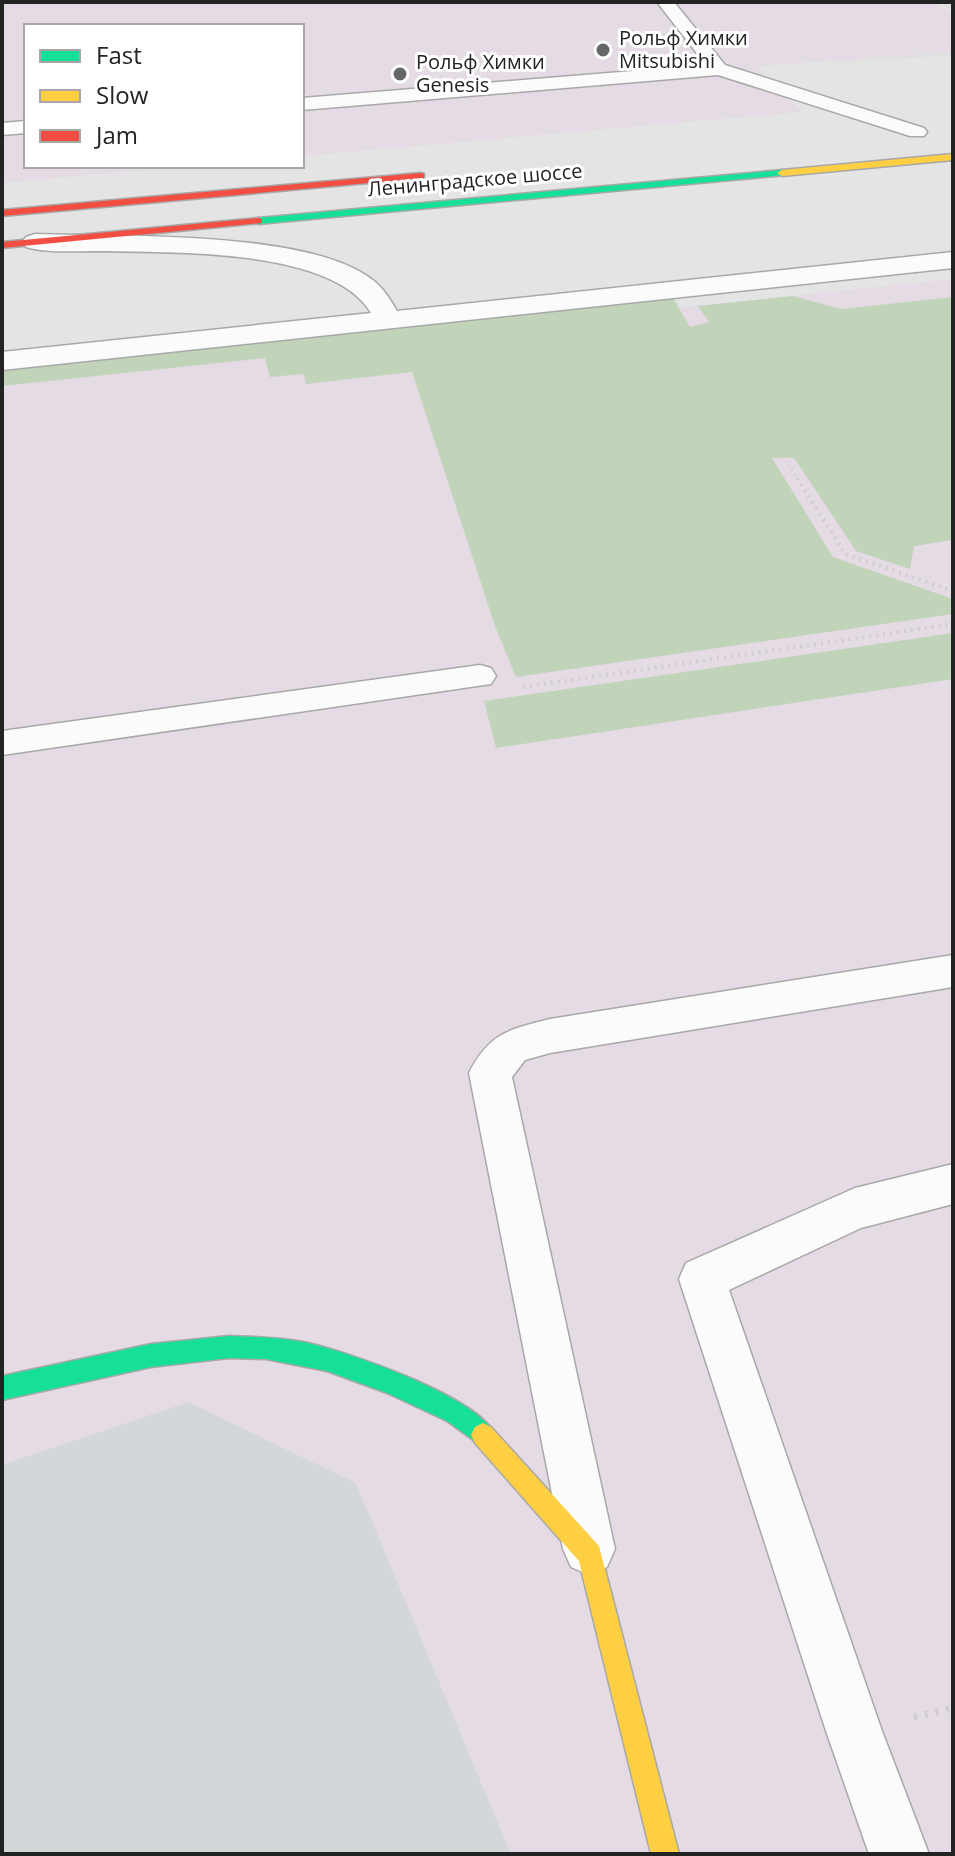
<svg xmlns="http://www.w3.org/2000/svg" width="955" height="1856" viewBox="0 0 955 1856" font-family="'Open Sans',sans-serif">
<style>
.commercial{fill:#e4dbe5}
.built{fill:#d4d7da}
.green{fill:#c1d4ba}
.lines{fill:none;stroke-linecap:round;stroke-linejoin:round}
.lane-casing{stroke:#a8a8a8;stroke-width:3}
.street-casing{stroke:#a8a8a8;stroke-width:3}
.fast-casing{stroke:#a8a8a8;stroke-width:3}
.slow-casing{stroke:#a8a8a8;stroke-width:3}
.jam-casing{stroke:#a8a8a8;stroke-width:3}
.path-far3{stroke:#cececf;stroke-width:2;stroke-dasharray:1 3;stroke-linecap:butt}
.path-far2{stroke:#cececf;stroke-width:3;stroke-dasharray:1 4;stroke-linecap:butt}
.path-far1{stroke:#cececf;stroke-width:4;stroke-dasharray:2 5;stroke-linecap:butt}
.path{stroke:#cececf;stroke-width:7;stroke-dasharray:3 8;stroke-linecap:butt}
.lane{fill:#fbfbfb;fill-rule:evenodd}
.street{fill:#fbfbfb;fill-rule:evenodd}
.fast{fill:#16e098;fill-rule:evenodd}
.slow{fill:#ffcf43;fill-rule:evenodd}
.jam{fill:#f24e42;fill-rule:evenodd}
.poi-dot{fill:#666767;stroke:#fff;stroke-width:3}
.labels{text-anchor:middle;stroke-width:6;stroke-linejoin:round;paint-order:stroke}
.far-poi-label{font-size:20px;fill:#222323;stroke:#fff;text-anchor:start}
.far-street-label{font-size:20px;fill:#222323;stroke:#fff}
</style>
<rect width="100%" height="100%" fill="#e4e4e4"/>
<!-- commercial -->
<g class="commercial">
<path d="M2 2H936L953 15V52L757 66 802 112 302 156V26H26V166H190L2 183Z"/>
<path d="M953 279V1854H511L356 1483 188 1402 2 1465V378Z"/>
</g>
<!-- built -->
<path class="built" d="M188 1402 356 1483 511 1854H2V1465Z"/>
<!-- green -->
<g class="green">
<path d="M793 296 841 309 953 297V540L914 546 910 569 856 551 794 458H772L833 557 953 599V614L516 677 495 626 412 372 306 384 304 374 270 377 265 358 2 386V368L673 298 690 327 709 322 698 306Z"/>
<path d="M953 633V679L496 748 484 701Z"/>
</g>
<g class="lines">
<defs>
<g id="lane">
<path d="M657 2H674L725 65 924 128 927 132 924 136H910L718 75 302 110V98L706 65Z"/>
<path d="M26 121V133L2 135V123Z"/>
<path d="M480 665 491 668 496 676 491 684 2 755V731Z"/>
<path d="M953 955V987L550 1053 525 1060 512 1077 615 1549 607 1567 589 1575 571 1567 563 1549 469 1073C489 1033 510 1029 550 1019Z"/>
<path d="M953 1164V1204L861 1228 729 1290 882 1731 929 1854H869L826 1731 679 1279 686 1263 855 1188Z"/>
</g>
<path id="street" d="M35 234C119 237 304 230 370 278 382 286 390 299 397 311L953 252V268L2 370V352L371 313C332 246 165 253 93 251 71 251 47 253 26 247L22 242 26 237Z"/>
<g id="fast">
<path d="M782 170 785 171V175L258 224 253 221 258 218Z"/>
<path d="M229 1336C254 1337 278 1337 303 1342 344 1350 479 1397 495 1435L491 1443 483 1447 447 1421 387 1393 327 1371 266 1359 229 1358 151 1367 2 1400V1376L151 1344Z"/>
</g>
<g id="slow">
<path d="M953 154V160L782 176 777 173 782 170Z"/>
<path d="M483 1423 491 1427 599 1546 679 1854H651L579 1561 475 1443 471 1435 475 1427Z"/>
</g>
<g id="jam">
<path d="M421 173 424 174V178L2 216V210Z"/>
<path d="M258 218 262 219V223L2 248V242Z"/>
</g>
</defs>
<!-- lane casing -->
<use href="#lane" class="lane-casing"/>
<!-- street casing -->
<use href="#street" class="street-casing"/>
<!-- fast casing -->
<use href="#fast" class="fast-casing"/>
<!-- slow casing -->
<use href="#slow" class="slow-casing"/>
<!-- jam casing -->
<use href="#jam" class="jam-casing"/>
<!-- path-far3 -->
<g class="path-far3">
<path d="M942 2 953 11"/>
<path d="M838 62 953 54"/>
</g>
<!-- path-far2 -->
<path class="path-far2" d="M704 330 798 480"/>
<!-- path-far1 -->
<g class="path-far1">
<path d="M797 478 845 554 953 591"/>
<path d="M523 687 953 624"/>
</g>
<!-- path -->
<path class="path" d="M914 1717 953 1708"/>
<!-- lane -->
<use href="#lane" class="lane"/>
<!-- street -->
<use href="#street" class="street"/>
<!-- fast -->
<use href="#fast" class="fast"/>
<!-- slow -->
<use href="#slow" class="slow"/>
<!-- jam -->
<use href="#jam" class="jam"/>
</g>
<!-- markers -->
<g class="poi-dot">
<circle cx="603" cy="50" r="8"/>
<circle cx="400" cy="74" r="8"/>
</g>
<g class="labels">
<!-- far-poi labels -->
<g class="far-poi-label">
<text x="619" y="45">Рольф Химки<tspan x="619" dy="23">Mitsubishi</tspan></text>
<text x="416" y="69">Рольф Химки<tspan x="416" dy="23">Genesis</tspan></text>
</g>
<!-- far-street labels -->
<g class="far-street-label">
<text transform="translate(475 180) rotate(-5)" y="7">Ленинградское шоссе</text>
</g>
</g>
<!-- border -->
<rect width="955" height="1856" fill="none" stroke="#222323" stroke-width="8"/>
<!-- legend -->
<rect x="24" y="24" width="280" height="144" fill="#ffffff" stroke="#a7a7a7" stroke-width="2"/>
<rect x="40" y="50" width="40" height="12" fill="#16e098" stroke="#a7a7a7" stroke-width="2"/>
<text x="96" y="64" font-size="24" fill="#222323">Fast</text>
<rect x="40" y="90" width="40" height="12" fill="#ffcf43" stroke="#a7a7a7" stroke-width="2"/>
<text x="96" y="104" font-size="24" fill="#222323">Slow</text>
<rect x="40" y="130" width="40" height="12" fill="#f24e42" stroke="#a7a7a7" stroke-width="2"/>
<text x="96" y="144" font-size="24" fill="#222323">Jam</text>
</svg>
